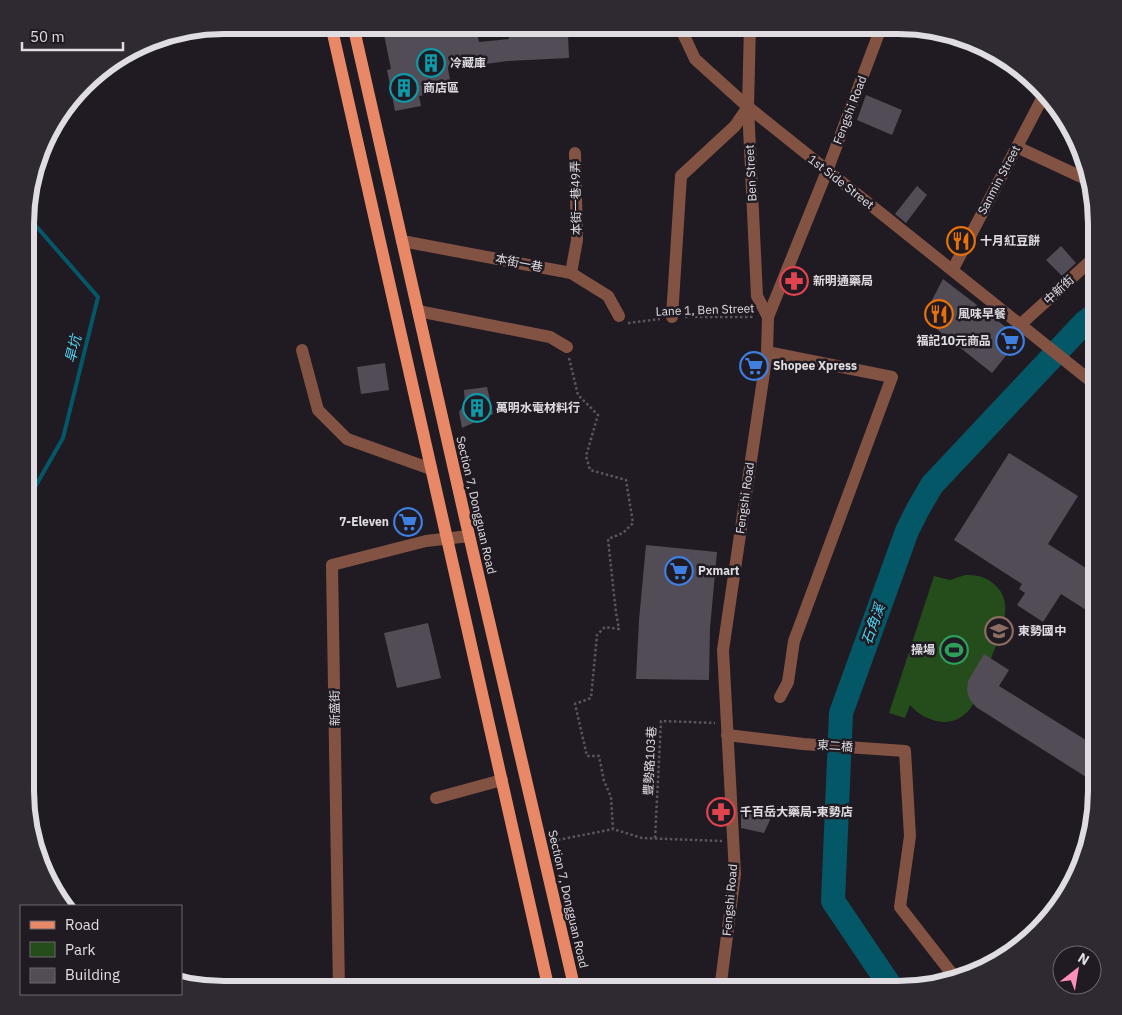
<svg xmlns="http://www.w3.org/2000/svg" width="1122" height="1015" viewBox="0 0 1122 1015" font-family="'IBM Plex Sans','Noto Sans TC',sans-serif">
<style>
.green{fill:#254c1b}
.sand{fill:#2b2302}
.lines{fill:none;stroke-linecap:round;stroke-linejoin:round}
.stream{stroke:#045766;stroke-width:4}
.river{stroke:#045766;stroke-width:24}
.building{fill:#524c56}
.path{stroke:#5b565d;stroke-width:2.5;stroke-dasharray:2.5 2.5;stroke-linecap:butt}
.minor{stroke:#825343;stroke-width:12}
.major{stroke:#e98866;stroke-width:12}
.labels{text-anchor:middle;stroke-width:5;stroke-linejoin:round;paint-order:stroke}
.poi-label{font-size:12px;font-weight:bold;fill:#e0dde2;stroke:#201a22;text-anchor:start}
.street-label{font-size:12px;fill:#e0dde2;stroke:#201a22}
.water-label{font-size:14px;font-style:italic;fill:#4fd6f3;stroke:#201a22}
.rim{fill:none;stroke:#e0dde2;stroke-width:6}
</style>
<rect width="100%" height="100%" fill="#201a22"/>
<!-- green -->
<path class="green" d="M965 575C976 575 985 576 994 584 1017 603 999 636 991 659 982 686 973 729 936 721 925 718 917 713 910 705L905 718 889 713 934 576 950 580Z"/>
<!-- sand -->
<path class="sand" d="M55 120 28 247 29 185 51 124Z"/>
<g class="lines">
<!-- stream -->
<path class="stream" d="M27 501 63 438 98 297 29 218"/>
<!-- river -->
<path class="river" d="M893 990 833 901 841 713 907 531 918 509 932 485 1085 322 1097 313"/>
</g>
<!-- building -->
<g class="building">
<path d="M382 25H475L479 42 509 39V37L568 34 569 58 508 61 448 69 452 90 419 96 421 106 395 111 387 70 391 69Z"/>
<path d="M866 95 902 110 892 135 857 120Z"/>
<path d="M917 186 927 195 906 223 895 214Z"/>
<path d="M1061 246 1076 263 1062 276 1046 260Z"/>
<path d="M943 279 1011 331 1017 342 992 373 929 323 940 306 932 300Z"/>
<path d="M385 363 389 390 361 394 357 367Z"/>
<path d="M487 387 493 414 462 428 459 412 465 403 464 390Z"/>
<path d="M1009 453 1078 496 1048 544 1097 575V617L1061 594 1043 622 1017 605 1025 593 1019 589 1022 584 954 540Z"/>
<path d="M646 545 717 552 710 628 709 680 636 679 639 620Z"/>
<path d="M428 623 441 678 397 688 384 633Z"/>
<path d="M984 654 1009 670 999 686 1097 747V784L976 707 970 700 967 691 968 681Z"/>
<path d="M770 811V820L764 833 741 828V813Z"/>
</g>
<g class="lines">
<!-- path -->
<g class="path">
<path d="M685 317H754"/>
<path d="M628 323 660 319"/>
<path d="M569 358 578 395 598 415 586 456 590 470 626 480 633 523 623 533 608 539 616 613 619 629 605 627 597 635 591 698 575 704 587 756H599L604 781 611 797 613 829 642 838 722 841"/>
<path d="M655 838 661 721 715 723"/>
<path d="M553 841 613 829"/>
</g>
<!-- minor -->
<g class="minor">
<path d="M679 25 695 59 748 107 1097 386"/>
<path d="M750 25 748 107 757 296 768 317"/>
<path d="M1017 147 1090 181"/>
<path d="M402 241 571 273 608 296 619 316"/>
<path d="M953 269 1046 91"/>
<path d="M571 273 577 240 575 153"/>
<path d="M418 311 550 337 567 347"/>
<path d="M672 317 681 176 735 126 748 107"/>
<path d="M1021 324 1097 255"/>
<path d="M302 350 318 410 347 439 431 469"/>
<path d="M767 352 892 377 794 641 788 682 780 697"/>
<path d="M727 735 803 744 905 751 910 836 900 907 956 979"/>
<path d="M436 798 502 780"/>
<path d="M276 990H344"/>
<path d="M339 990 332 565 426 541 469 536"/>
<path d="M720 990 735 874 723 650 767 352 768 317 827 171 882 25"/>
</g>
<!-- major -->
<g class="major">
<path d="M331 25 549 990"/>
<path d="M353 25 465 518 575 990"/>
</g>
</g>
<!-- icons -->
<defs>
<symbol id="building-ring" viewBox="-11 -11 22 22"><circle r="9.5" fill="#201a22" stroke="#0f9aa8" stroke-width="1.5"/><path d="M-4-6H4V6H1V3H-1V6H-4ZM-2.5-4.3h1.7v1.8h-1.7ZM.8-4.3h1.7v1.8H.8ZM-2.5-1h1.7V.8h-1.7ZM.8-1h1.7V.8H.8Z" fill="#0f9aa8"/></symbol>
<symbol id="restaurant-ring" viewBox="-11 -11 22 22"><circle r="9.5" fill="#201a22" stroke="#e8710a" stroke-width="1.5"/><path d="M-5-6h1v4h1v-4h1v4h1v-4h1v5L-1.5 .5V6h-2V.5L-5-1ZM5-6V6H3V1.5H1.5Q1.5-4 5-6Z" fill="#e8710a"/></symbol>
<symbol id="pharmacy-ring" viewBox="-11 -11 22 22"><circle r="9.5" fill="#201a22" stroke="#e0444e" stroke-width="1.5"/><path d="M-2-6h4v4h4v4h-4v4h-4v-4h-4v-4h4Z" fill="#e0444e"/></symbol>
<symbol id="supermarket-ring" viewBox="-11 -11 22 22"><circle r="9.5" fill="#201a22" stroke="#3f7fe0" stroke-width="1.5"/><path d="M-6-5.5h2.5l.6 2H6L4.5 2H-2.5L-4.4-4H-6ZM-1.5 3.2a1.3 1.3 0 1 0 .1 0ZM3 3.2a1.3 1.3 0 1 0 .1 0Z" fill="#3f7fe0"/></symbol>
<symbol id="school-ring" viewBox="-11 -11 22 22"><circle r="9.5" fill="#201a22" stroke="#8d6e63" stroke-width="1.5"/><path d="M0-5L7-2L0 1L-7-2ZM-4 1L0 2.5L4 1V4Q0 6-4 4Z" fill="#8d6e63"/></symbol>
<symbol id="stadium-ring" viewBox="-11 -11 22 22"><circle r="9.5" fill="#201a22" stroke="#2e9e5b" stroke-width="1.5"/><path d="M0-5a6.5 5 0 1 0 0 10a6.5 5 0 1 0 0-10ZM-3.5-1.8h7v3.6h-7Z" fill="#2e9e5b"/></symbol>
</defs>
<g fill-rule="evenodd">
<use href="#building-ring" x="415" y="47" width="32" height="32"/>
<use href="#building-ring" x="388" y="72" width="32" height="32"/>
<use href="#restaurant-ring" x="945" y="225" width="32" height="32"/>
<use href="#pharmacy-ring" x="778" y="265" width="32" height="32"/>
<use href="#restaurant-ring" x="923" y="298" width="32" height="32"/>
<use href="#supermarket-ring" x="994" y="325" width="32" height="32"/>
<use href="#supermarket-ring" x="738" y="350" width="32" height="32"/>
<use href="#building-ring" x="461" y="392" width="32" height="32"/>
<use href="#supermarket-ring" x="392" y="506" width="32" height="32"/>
<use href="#supermarket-ring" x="663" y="555" width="32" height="32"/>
<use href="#school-ring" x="983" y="615" width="32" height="32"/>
<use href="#stadium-ring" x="938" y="634" width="32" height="32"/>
<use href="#pharmacy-ring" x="705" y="796" width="32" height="32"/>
</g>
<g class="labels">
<!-- poi labels -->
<g class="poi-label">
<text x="450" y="67">冷藏庫</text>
<text x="423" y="92">商店區</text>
<text x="980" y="245">十月紅豆餅</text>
<text x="813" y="285">新明通藥局</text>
<text x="958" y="318">風味早餐</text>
<text x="991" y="345" text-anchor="end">福記10元商品</text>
<text x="773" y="370">Shopee Xpress</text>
<text x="496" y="412">萬明水電材料行</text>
<text x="389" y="526" text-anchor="end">7-Eleven</text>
<text x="698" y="575">Pxmart</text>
<text x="1018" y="635">東勢國中</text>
<text x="935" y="654" text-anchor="end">操場</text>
<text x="740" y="816">千百岳大藥局-東勢店</text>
</g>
<!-- street labels -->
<g class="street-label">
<text transform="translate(850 110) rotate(-69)" y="4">Fengshi Road</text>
<text transform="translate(751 173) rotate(-93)" y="4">Ben Street</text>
<text transform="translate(999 180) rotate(-62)" y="4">Sanmin Street</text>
<text transform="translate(841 182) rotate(38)" y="4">1st Side Street</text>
<text transform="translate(576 198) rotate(-91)" y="4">本街一巷49弄</text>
<text transform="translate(519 263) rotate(11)" y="4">本街一巷</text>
<text transform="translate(1059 290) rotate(-43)" y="4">中新街</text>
<text transform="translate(705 310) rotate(-2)" y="4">Lane 1, Ben Street</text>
<text transform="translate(745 498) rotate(-82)" y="4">Fengshi Road</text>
<text transform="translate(476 505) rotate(77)" y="4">Section 7, Dongguan Road</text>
<text transform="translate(335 708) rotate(-91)" y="4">新盛街</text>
<text transform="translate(835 746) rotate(4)" y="4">東二橋</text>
<text transform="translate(650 761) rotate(-87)" y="4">豐勢路103巷</text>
<text transform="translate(568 899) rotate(77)" y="4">Section 7, Dongguan Road</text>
<text transform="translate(730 900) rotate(-85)" y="4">Fengshi Road</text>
</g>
<!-- water labels -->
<g class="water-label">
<text transform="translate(73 349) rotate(-76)" y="5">旱坑</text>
<text transform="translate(873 624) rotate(-70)" y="5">石角溪</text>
</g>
</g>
<!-- crop -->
<path d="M0 0H1122V1015H0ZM224 34H898A190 190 0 0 1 1088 224V791A190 190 0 0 1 898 981H224A190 190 0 0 1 34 791V224A190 190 0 0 1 224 34Z" fill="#2f2a31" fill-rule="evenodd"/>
<path class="rim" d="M224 34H898A190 190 0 0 1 1088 224V791A190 190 0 0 1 898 981H224A190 190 0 0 1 34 791V224A190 190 0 0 1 224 34Z"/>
<!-- legend -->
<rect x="20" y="905" width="162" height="90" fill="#201a22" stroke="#6d686f"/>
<rect x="30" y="921" width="25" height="8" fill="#e98866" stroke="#6d686f"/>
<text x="65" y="930" font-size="15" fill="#e0dde2">Road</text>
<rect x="30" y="942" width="25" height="15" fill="#254c1b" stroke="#6d686f"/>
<text x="65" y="955" font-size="15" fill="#e0dde2">Park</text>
<rect x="30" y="968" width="25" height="15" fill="#524c56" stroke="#6d686f"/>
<text x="65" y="980" font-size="15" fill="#e0dde2">Building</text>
<!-- north arrow -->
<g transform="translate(1077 970) rotate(31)"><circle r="24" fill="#201a22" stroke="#6d686f"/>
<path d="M0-4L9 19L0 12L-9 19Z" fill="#fe8ebc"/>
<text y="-8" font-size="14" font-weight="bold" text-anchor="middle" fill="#e0dde2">N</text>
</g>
<!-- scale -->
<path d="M22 42v8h101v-8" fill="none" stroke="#e0dde2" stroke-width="2.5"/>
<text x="30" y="42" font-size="15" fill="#e0dde2" stroke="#201a22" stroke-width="4" paint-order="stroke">50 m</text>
</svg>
